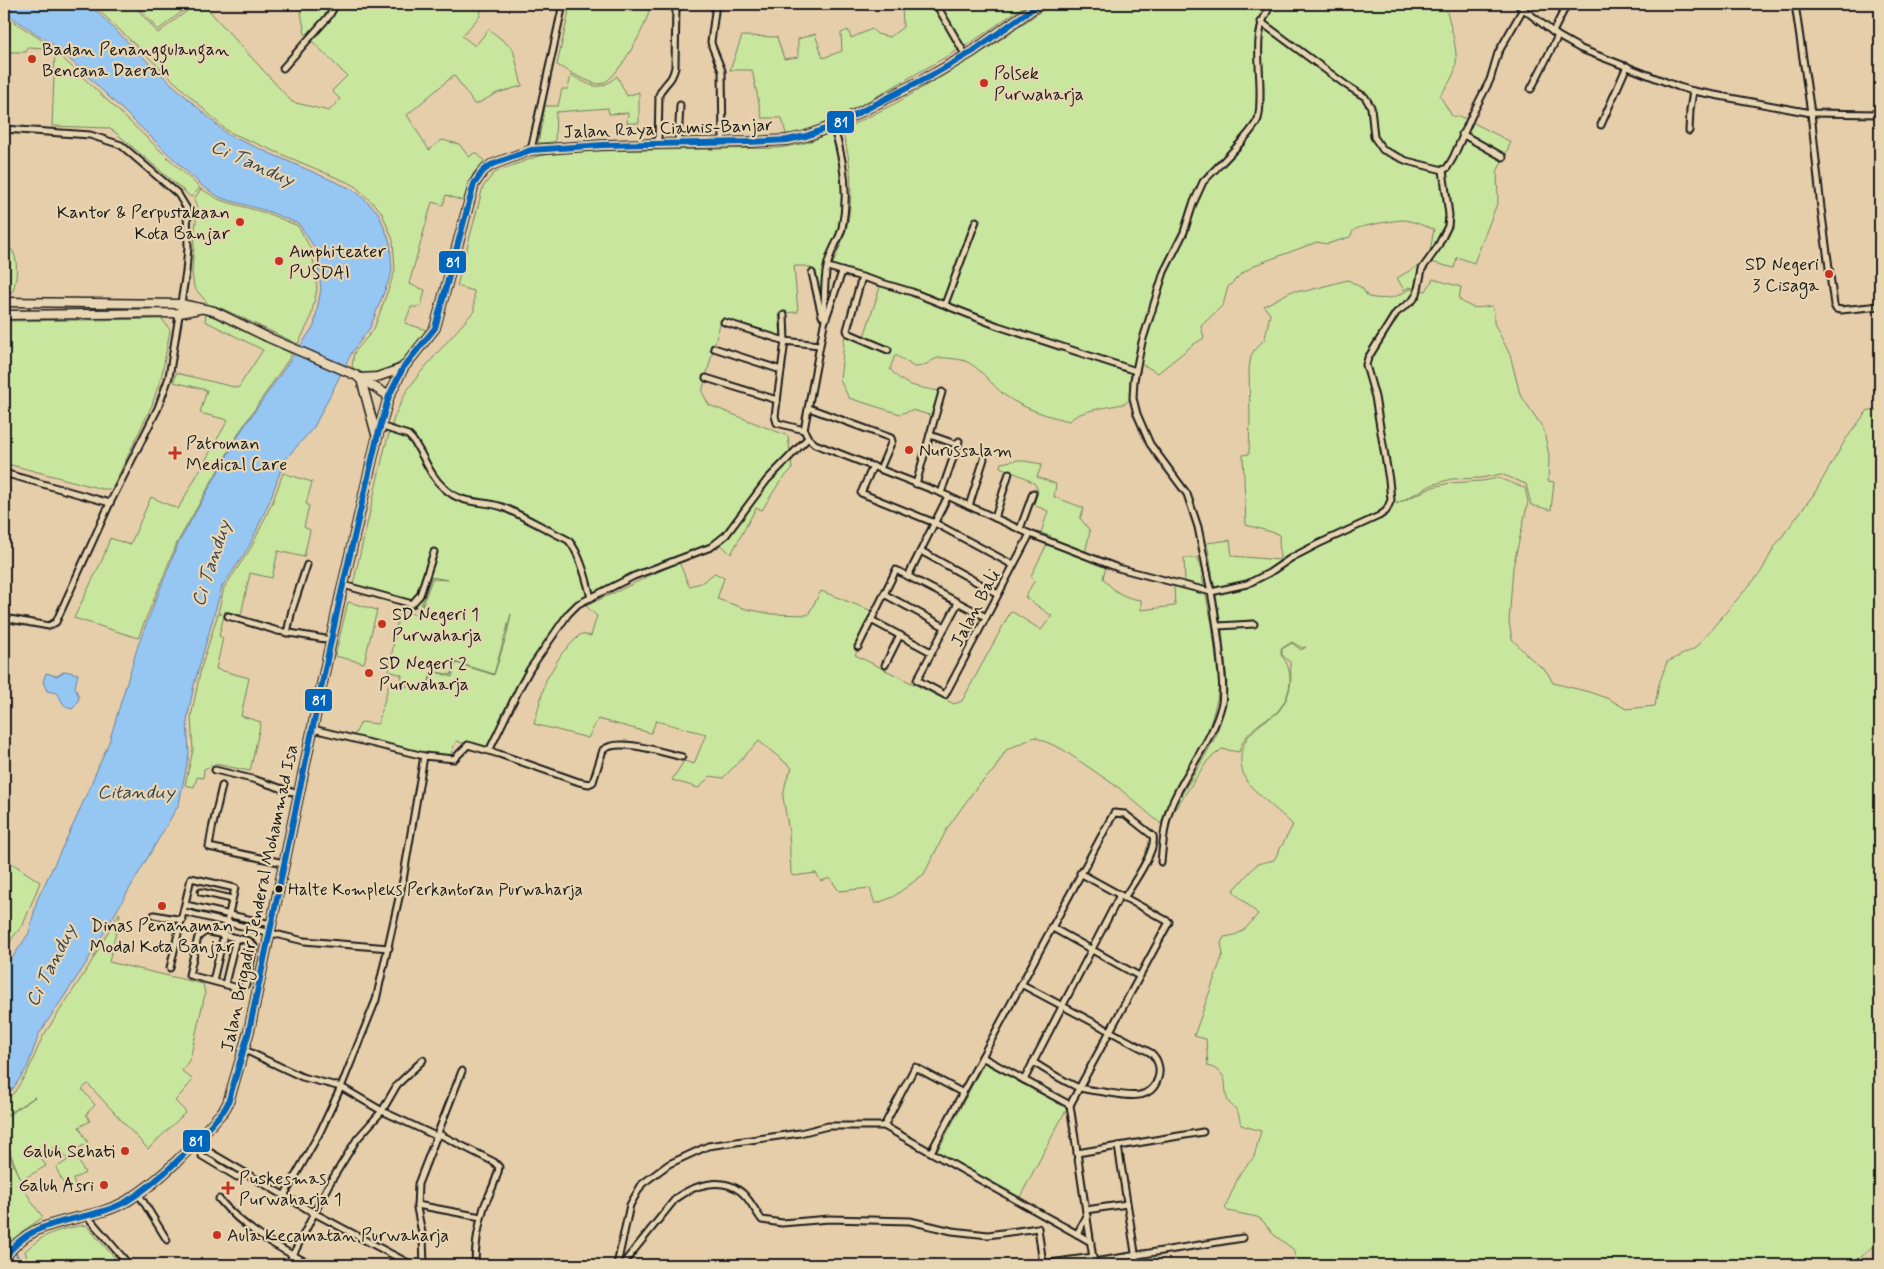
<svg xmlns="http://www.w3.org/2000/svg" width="1884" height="1269" viewBox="0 0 1884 1269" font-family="Mynerve,sans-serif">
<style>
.green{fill:#c8e69e;stroke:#72815d}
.water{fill:#96c6f2;stroke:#65829c}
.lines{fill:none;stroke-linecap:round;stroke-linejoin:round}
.stream{stroke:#65829c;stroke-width:2}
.minor-casing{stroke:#1c1c1c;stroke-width:9}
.primary-casing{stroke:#1c1c1c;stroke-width:11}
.trunk-casing{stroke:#1c1c1c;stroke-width:12}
.minor{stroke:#e8d5b2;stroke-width:5}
.primary{stroke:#e8d5b2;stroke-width:8}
.trunk{stroke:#e8d5b2;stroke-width:9}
.bus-1-casing{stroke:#e8d5b2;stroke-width:10}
.bus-1{stroke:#0065bd;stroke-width:6}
.poi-dot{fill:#c8321e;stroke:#e8d5b2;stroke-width:2}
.bus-dot{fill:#1c1c1c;stroke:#e8d5b2;stroke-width:2}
.labels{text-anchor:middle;stroke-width:4.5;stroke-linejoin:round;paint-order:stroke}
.bus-label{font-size:17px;fill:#1c1c1c;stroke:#e8d5b2;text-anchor:start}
.poi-label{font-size:18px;fill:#1c1c1c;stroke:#e8d5b2;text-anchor:start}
.street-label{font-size:18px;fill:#1c1c1c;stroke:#e8d5b2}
.water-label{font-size:19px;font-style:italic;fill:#3a4652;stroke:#e8d5b2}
.line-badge{stroke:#e8d5b2;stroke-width:2}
.badge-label{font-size:14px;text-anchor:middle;font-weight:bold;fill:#fff}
</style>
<rect width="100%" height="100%" fill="#e6ceab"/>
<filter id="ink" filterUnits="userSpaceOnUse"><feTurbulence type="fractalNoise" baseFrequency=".02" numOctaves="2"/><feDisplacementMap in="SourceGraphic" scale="10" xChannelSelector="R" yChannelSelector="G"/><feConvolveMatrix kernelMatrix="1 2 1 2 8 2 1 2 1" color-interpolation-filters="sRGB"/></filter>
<g filter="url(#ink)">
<!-- green -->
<g class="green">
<path d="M92 4H133L158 33 196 4H203L292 102 329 111 340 99 332 91 347 76 305 34 301 12 303 4H404L413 8 415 4H482L480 16 462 36 475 46 489 29 513 49 522 86 497 93 475 105 454 75 407 115 429 150 442 140 459 144 469 157 476 152 484 161 473 174 463 201 446 195 443 205 432 202 409 284 425 290 421 307H411L405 323 426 330 404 360 387 370 365 374 352 367 354 353 374 329 395 271 393 240 381 211 354 185 227 131Z"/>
<path d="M136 4H192L158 30Z"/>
<path d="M569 4H648C649 8 649 12 648 15 644 30 615 83 600 84 589 84 567 70 557 65L568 16Z"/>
<path d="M902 4H1027L972 42 865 103 806 132 786 134 782 118H762L752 70H730L742 36 777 37 784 59 798 57V39L815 34 823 58 842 51 841 33 848 30 851 38 872 29 877 34 890 37 903 27Z"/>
<path d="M1051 4H1445C1449 21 1458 48 1456 65 1454 77 1446 87 1440 96L1452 116 1464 118 1511 142 1497 172 1498 201 1474 263 1457 257 1454 268 1431 262 1429 257 1434 229C1425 227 1414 221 1404 220 1396 220 1359 226 1354 230 1352 232 1352 234 1350 237L1327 244 1317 242 1255 265 1240 275 1228 287 1223 305 1201 326 1204 338 1194 344 1158 373 1136 361 1130 380 1131 398 1126 403C1113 407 1077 410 1070 421 1052 418 1020 407 1006 396 992 386 978 364 962 360 956 359 944 357 938 358 929 361 926 367 914 367L904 360 895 355 890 369C904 387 918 387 939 391L933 416 912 410 900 414 849 398 840 380 845 332 864 337 882 281 832 266C837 254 842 242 846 230 854 197 852 162 842 130L900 101 987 49Z"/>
<path d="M4 15 49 45 48 48 27 47 26 52H4Z"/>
<path d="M55 51 200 188 191 197 115 132 108 128 52 126Z"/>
<path d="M571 75C592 86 598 93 617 76L627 96 639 92V123H627L628 113 609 114 608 108 556 112 555 142 538 143 545 106H558L562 89H568Z"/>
<path d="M832 129C843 161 849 199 838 232 835 240 830 248 827 257 823 269 824 282 823 295H819L816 271 806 266H794L798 312 779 313 781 337 721 320 702 392 709 405 788 436 792 469 779 483 762 510 756 508 731 554 715 539 709 544 632 573 577 602 566 613 527 667 487 750 456 741 448 761 354 736 361 722 378 724 389 684 427 689 433 671 452 677 456 663 494 675 507 634 511 614 494 674 455 662 451 675 432 671 427 687 401 683 402 675 389 671 399 611 419 615 432 579 448 580 431 577 420 608 352 589 385 447 395 415 406 392 420 373 474 311V291L457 286 483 187 493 174 498 171 538 156 560 153 589 151 779 148C797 145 818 142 832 129Z"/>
<path d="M201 189 220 200 269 214 298 226 312 251 317 289 310 320 298 344 221 308 209 305 194 287 192 273 197 207 194 199Z"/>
<path d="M4 244C21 250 17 278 13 291L4 296Z"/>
<path d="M1425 262 1417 289 1409 287 1404 290 1397 278Z"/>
<path d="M1433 279 1461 287 1459 299C1472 310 1476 308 1492 306L1494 313V323L1510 355 1520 394 1543 428 1549 455 1548 481 1554 482 1551 510 1531 505 1526 484 1501 474 1481 478 1451 479 1432 485 1396 504 1433 487 1450 483 1482 481 1498 478 1525 488 1528 502 1513 567 1509 622 1512 639 1528 656 1547 672 1553 683 1589 692 1609 699 1626 709 1655 706 1659 684 1667 662 1694 649 1761 572 1775 546 1814 494 1846 439 1868 410 1880 412V1239L1857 1261 1851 1265H1298L1293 1249 1273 1234 1262 1220 1257 1217 1228 1211 1225 1208 1240 1173 1254 1157 1261 1131 1241 1125C1240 1120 1239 1113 1236 1109 1233 1106 1230 1105 1228 1101 1222 1085 1232 1074 1208 1066L1206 1039 1194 1036 1223 954 1221 943 1224 937C1243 935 1246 928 1258 914L1233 891 1257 864 1274 860 1293 825C1279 811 1261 798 1248 783 1244 778 1241 768 1241 761 1240 743 1251 731 1265 721 1269 718 1274 716 1278 712 1291 695 1292 683 1290 662L1282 655V649L1292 643 1301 650 1306 647 1302 648 1292 642 1281 649V655C1296 672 1291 697 1276 713 1273 717 1267 718 1263 721 1252 729 1242 739 1239 752L1222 749 1208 760 1175 809 1173 808 1197 770 1216 736 1226 701 1227 682 1222 631 1207 543 1230 540 1232 556 1280 560 1279 534 1246 525 1243 455 1249 454 1250 418 1249 369 1251 356 1255 349 1265 339 1270 314 1264 306 1292 291H1306L1348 280 1362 288 1368 297C1385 300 1395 299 1409 289L1426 291Z"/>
<path d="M206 314 222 320 292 354 240 431 177 543 138 638 74 618 103 558 110 538 130 545 151 497 178 509 228 420 200 413 207 390 174 382 176 373 238 388 263 350 205 321Z"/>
<path d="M162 319 170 330 162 374 152 405 114 485 110 489H102L4 463V321Z"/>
<path d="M1018 460 1042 464 1037 477 1056 484 1054 497 1084 508 1080 518 1090 531 1085 553 1107 562 1103 578C1114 592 1124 598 1141 600V610L1175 606 1174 587 1185 582 1184 558H1198L1212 624 1219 684 1217 700 1208 732 1175 788 1161 824 1119 788 1062 749 1035 737 1006 750 994 770 976 788 948 827 924 874 893 897 875 904 870 888 839 891 830 878 821 881 816 873 793 876 791 873 789 832 783 797 786 781 792 768 759 741 723 778 710 776 699 788 672 780 684 761 694 764 706 734 656 721 651 733 598 719 588 738 534 724 546 680 562 653 581 634 591 636 597 616 586 606 679 562 689 586 701 583 715 573 724 578 717 599 746 609 772 614 808 615 821 591 877 613 855 655 954 704 962 701 1011 611 1041 630 1052 616 1025 597 1035 580 1031 576 1051 536 1041 533 1048 511 1034 505 1038 491 1035 484 1024 477 1000 467 1001 463Z"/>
<path d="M283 473 312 482 306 504 309 506 304 527 310 530 304 557 278 551 272 578 250 573 241 615 225 611 219 636 223 638 216 669 249 678 241 716 261 722 250 771 215 764 204 769 203 778 197 777 194 787 185 785 193 750 191 717 201 668 218 614H222L218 613 224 588 251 548 273 501Z"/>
<path d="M348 602 377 610 364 663 335 656Z"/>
<path d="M4 858 40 882 23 925 12 938 4 960Z"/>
<path d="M119 913 120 914 109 962 203 984 205 994 190 1059 182 1071 193 1080 175 1101 186 1112 148 1149 88 1084 82 1089 95 1105 86 1114 90 1121 79 1127 88 1143 73 1151 85 1173 73 1179 75 1186 66 1188 56 1168 68 1160 58 1145 40 1157 46 1166 21 1180 4 1137V1118L35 1097 4 1116V1100L14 1093 28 1071 42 1038 89 966Z"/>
<path d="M984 1063 1067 1108 1020 1197 937 1152Z"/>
<path d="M4 1141C15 1168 24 1195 43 1217L23 1231 4 1249Z"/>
<path d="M86 1225 121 1265H29L25 1251C45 1233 59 1229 86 1225Z"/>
</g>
<!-- water -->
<g class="water">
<path d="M4 4H89L153 67 228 135 354 190 378 212 390 242 392 272 370 328 352 352 314 427 284 461 270 500 249 547 222 587 194 685 187 720 189 754 179 804 85 965 39 1034 27 1068 12 1090 4 1096V970L29 933 37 900 75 821 109 742 139 642 178 544 241 431 314 326 321 289 316 250 299 224 270 212 221 198 202 186 58 48 4 12Z"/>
<path d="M65 671 78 674 75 687 79 697 77 704 72 709C64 708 61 700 57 693L47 691 43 682 46 673 57 676Z"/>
</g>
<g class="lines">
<!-- stream -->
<g class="stream">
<path d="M4 1235 11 1246"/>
<path d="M15 1252 22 1265"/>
</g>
<defs>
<g id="minor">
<path d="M716 4 711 42 712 46 722 71 723 143"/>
<path d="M753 4H775"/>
<path d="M936 4 966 56"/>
<path d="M1272 4C1251 31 1261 65 1260 96 1260 103 1260 112 1258 119 1253 133 1215 169 1203 182L1193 204 1184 232 1164 272 1142 342 1134 380 1133 398 1137 414 1150 444 1187 494 1198 527 1211 592 1247 584 1269 573 1291 558 1318 544 1379 516 1386 511 1391 500 1389 480 1375 397 1366 365 1368 358 1396 313 1413 300 1417 294 1422 269 1437 248 1448 226 1449 215 1443 170"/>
<path d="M1517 4 1558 36 1581 49 1679 87 1693 91 1811 113 1880 114"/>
<path d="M1795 4 1811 113 1821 208 1834 305 1836 309 1841 310 1880 306"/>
<path d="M676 8 685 4"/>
<path d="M1261 22 1346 85 1365 97 1371 107 1374 137 1383 150 1407 161 1443 170 1447 168 1453 158 1472 115 1490 80 1498 53 1523 9"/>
<path d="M1553 32 1567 4"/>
<path d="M283 68 329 16 336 4"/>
<path d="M1531 89 1558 36"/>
<path d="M1601 125 1627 66"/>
<path d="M4 129 90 135 121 145 178 194 187 209 188 247 186 272 169 377 158 408 110 503 56 622 49 626 4 618"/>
<path d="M1689 131 1690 110 1693 91"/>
<path d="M1462 134 1503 157"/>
<path d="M678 143 680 105"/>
<path d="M658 144 659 95C664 82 672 83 675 67L676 4"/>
<path d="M531 150 563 4"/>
<path d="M828 267 912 292 998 326 1136 371"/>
<path d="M842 272 824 324 804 430 808 438 815 444 941 493 1030 534 1118 568 1211 592C1216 617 1219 640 1221 664 1222 677 1224 690 1222 703 1213 741 1186 770 1171 806 1164 824 1163 843 1161 862"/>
<path d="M812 273 822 316"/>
<path d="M862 277 847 330 848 333 888 350"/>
<path d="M945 304 976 221"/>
<path d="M824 318C825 298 823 275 830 257 833 247 840 238 842 228 849 194 844 159 833 126"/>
<path d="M724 322 785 341 784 315"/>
<path d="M714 348 781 370"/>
<path d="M706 378 777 400"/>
<path d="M809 408 891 438 892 441 880 469"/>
<path d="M380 426 408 435 412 439C424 455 429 475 444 488 464 507 484 499 505 508 527 518 547 530 568 540 580 552 587 581 591 598"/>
<path d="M804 430 777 423 775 416 785 341 819 345"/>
<path d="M930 435 958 445"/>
<path d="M873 466 861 493 935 523 1013 565"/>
<path d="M4 473 110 503"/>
<path d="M916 484 942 392"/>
<path d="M941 493 959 441"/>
<path d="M969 506 984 459"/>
<path d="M995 518 1009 473"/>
<path d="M1020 529 1033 493"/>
<path d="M921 551 998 594"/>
<path d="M908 576 948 496"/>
<path d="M343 585 412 604 420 595 434 552"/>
<path d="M884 594 945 627"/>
<path d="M958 603 917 680 945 695 1030 534"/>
<path d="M228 616 278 631 331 640"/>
<path d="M871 620 931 652"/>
<path d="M1218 626 1254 624"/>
<path d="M287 633 292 610 307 565"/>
<path d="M858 647 896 570 986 617"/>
<path d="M885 665 900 635"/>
<path d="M313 729 424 756 454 759 468 745 499 754 579 782 589 784 593 782 603 750C618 737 664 753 682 757"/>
<path d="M489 751 520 687 530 669 568 614 578 604 634 576 711 547 726 535 767 480 808 438"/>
<path d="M215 770 256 780 298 794"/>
<path d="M222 786 212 829 209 847 284 863"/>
<path d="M1080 873 1169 922 1070 1105 1094 1265"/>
<path d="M201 892 232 899"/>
<path d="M186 905 271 924"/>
<path d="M184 912 304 941 389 948"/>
<path d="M154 915 182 920"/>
<path d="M1051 927 1139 976"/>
<path d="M206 931 249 941 254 946 246 985 238 988 189 975 198 937Z"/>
<path d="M170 968 191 878 235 888 213 981"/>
<path d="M225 984 236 938"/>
<path d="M1021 984 1151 1053C1158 1059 1161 1069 1158 1078 1151 1103 1123 1095 1104 1092 1096 1091 1085 1090 1077 1087 1062 1080 1047 1071 1033 1062"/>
<path d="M245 1050 302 1077 341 1087 382 1111 438 1137"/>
<path d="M1024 1080 1120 895"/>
<path d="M1070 1105 982 1057 1114 813 1125 814 1153 836C1157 850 1132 885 1124 898"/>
<path d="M884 1126 915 1067 963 1093"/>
<path d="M439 1134 494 1162 499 1167C497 1181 489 1194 484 1207 478 1227 475 1245 475 1265"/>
<path d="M193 1145 200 1150 202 1156 237 1177 245 1173"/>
<path d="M1118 1146 1137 1265"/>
<path d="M200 1150H206L314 1213 412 1265"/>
<path d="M931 1152 982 1057"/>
<path d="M1077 1153 1203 1132"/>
<path d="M138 1193 167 1240"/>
<path d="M284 1196 320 1132 341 1087 376 1000 403 880 424 756"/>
<path d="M219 1199C244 1229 278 1248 312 1265"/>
<path d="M417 1205 481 1217"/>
<path d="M1086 1210 1127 1204"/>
<path d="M87 1216 129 1265"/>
<path d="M1077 1234 1091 1242"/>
<path d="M1094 1262 1243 1238"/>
<path d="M288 1265 328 1186 357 1139 382 1111 397 1085 423 1060"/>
<path d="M424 1265 423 1238 417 1208 418 1184 462 1071"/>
<path d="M617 1265 630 1205 642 1184 669 1164 708 1146 800 1133 828 1126H884L1077 1234 1087 1216"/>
<path d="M622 1265 676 1198C694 1185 721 1177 740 1191 749 1197 755 1211 762 1220L782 1223 829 1219 910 1221 952 1231 988 1235 1038 1228 1043 1264 1093 1257"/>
</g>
<g id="primary">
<path d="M4 302 181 304 214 311 267 337 355 375 389 396"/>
<path d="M4 315 180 313 199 309"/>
<path d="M359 378 377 377 403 368"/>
<path d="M361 379 377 438"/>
</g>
<path id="trunk" d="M4 1259C33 1213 85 1225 127 1201 165 1178 195 1143 224 1110L228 1103 249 1031 340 598 377 438 389 396 403 368 435 328 474 184 483 171 491 165 531 150 603 145 749 142 787 140 806 136 833 126 936 73 972 52 1039 4"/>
</defs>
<!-- minor casing -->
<use href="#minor" class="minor-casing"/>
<!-- primary casing -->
<use href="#primary" class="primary-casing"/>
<!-- trunk casing -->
<use href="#trunk" class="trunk-casing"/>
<!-- minor -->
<use href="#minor" class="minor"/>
<!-- primary -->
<use href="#primary" class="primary"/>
<!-- trunk -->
<use href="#trunk" class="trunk"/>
<defs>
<path id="bus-1" d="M4 1259C33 1213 85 1225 127 1201 165 1178 195 1143 224 1110L228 1103 249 1031 340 598 377 438 389 396 403 368 435 328 474 184 483 171 491 165 531 150 603 145 749 142 787 140 806 136 833 126 936 73 972 52 1039 4"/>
</defs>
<!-- bus-1 casing -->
<use href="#bus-1" class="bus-1-casing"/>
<!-- bus-1 -->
<use href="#bus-1" class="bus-1"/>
</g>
</g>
<!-- markers -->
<g class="poi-dot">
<circle cx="32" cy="59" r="5"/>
<circle cx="984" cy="83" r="5"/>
<circle cx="240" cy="222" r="5"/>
<circle cx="279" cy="261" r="5"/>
<circle cx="1829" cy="274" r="5"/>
<circle cx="909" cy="450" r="5"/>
<path d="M172.5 445.5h5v5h5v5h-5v5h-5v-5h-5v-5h5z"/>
<circle cx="382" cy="624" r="5"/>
<circle cx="369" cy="673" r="5"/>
<circle cx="162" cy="906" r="5"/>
<circle cx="125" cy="1151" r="5"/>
<circle cx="104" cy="1185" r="5"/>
<path d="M225.5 1180.5h5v5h5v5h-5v5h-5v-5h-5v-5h5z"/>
<circle cx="217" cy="1235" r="5"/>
</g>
<circle class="bus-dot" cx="279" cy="889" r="4.5"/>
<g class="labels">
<!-- bus labels -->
<g class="bus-label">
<text x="288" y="895">Halte Kompleks Perkantoran Purwaharja</text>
</g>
<!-- poi labels -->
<g class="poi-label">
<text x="42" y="55">Badan Penanggulangan<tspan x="42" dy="21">Bencana Daerah</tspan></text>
<text x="994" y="79">Polsek<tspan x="994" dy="21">Purwaharja</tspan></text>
<text x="230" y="218" text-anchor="end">Kantor &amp; Perpustakaan<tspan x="230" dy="21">Kota Banjar</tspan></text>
<text x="289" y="257">Amphiteater<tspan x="289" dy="21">PUSDAI</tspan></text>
<text x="1819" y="270" text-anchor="end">SD Negeri<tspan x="1819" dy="21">3 Cisaga</tspan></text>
<text x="186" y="449">Patroman<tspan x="186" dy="21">Medical Care</tspan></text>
<text x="919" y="456">Nurussalam</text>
<text x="392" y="620">SD Negeri 1<tspan x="392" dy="21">Purwaharja</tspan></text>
<text x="379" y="669">SD Negeri 2<tspan x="379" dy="21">Purwaharja</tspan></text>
<text x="162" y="931" text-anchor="middle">Dinas Penanaman<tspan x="162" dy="21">Modal Kota Banjar</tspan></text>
<text x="115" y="1157" text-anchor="end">Galuh Sehati</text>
<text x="239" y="1184">Puskesmas<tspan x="239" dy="21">Purwaharja 1</tspan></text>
<text x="94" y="1191" text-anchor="end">Galuh Asri</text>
<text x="227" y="1241">Aula Kecamatan Purwaharja</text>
</g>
<!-- street labels -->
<g class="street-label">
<text transform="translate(668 128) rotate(-2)" y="6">Jalan Raya Ciamis-Banjar</text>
<text transform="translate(975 608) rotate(-62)" y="6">Jalan Bali</text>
<text transform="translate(259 898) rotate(-78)" y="6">Jalan Brigadir Jenderal Mohammad Isa</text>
</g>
<!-- water labels -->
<g class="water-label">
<text transform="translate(253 162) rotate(24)" y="7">Ci Tanduy</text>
<text transform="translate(210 563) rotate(-72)" y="7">Ci Tanduy</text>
<text x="136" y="798">Citanduy</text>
<text transform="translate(50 965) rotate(-63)" y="7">Ci Tanduy</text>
</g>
</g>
<g class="line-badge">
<rect x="826" y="110" width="29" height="24" rx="5" fill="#0065bd"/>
<rect x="438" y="250" width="29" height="24" rx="5" fill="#0065bd"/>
<rect x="304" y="688" width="29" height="24" rx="5" fill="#0065bd"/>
<rect x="182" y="1129" width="29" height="24" rx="5" fill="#0065bd"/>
</g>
<g class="badge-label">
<text x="841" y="127">81</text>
<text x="453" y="267">81</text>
<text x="319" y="705">81</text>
<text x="196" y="1146">81</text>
</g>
<!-- margin -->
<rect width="1884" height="1269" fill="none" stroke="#e8d5b2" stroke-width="20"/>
<rect x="10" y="10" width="1864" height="1249" fill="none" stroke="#1c1c1c" stroke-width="2" filter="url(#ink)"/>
</svg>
